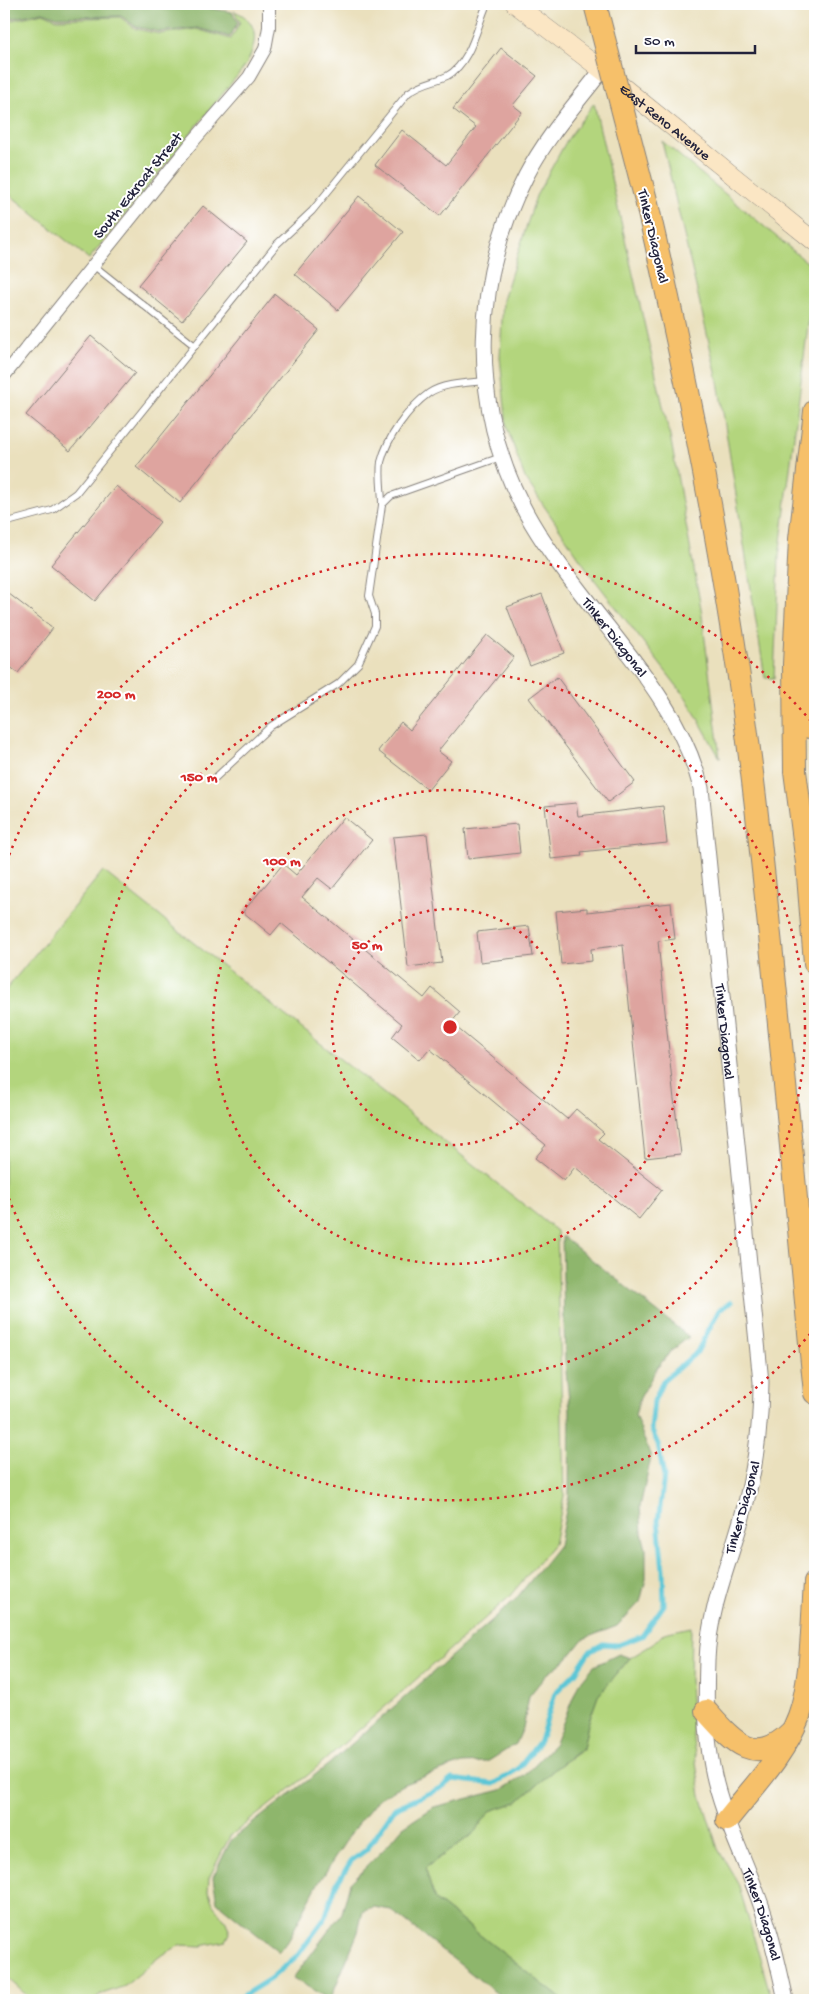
<svg xmlns="http://www.w3.org/2000/svg" width="819" height="2004" viewBox="0 0 819 2004" font-family="'Gochi Hand',sans-serif">
<style>
.green{fill:#b3d57d;stroke:#6a7c5c}
.forest{fill:#8eb66c;stroke:#586c54}
.lines{fill:none;stroke-linecap:round;stroke-linejoin:round}
.stream{stroke:#5cc6d6;stroke-width:5}
.building{fill:#dea49f}
.service-casing{stroke:#86817c;stroke-width:8}
.minor-casing{stroke:#86817c;stroke-width:14}
.tertiary-casing{stroke:#86817c;stroke-width:17}
.secondary-casing{stroke:#86817c;stroke-width:19}
.motorway-casing{stroke:#86817c;stroke-width:24}
.service{stroke:#fff;stroke-width:6}
.minor{stroke:#fff;stroke-width:12}
.tertiary{stroke:#fff;stroke-width:15}
.secondary{stroke:#fbe6c4;stroke-width:18}
.motorway{stroke:#f6c06b;stroke-width:22}
.motorway-bridge-casing{stroke:#86817c;stroke-width:24;stroke-linecap:butt}
.motorway-bridge{stroke:#f6c06b;stroke-width:22}
.ring{fill:none;stroke:#d62828;stroke-width:2.5;stroke-dasharray:2.5 5}
.labels{text-anchor:middle;stroke-width:4;stroke-linejoin:round;paint-order:stroke}
.street-label{font-size:15px;fill:#22223b;stroke:#fff}
.centre{fill:#d62828;stroke:#fff;stroke-width:2.5}
.ring-label{font-size:15px;text-anchor:middle;font-weight:bold;fill:#d62828;stroke:#fff;stroke-width:4;stroke-linejoin:round;paint-order:stroke}
</style>
<rect width="100%" height="100%" fill="#fff"/>
<filter id="ink" filterUnits="userSpaceOnUse"><feTurbulence type="fractalNoise" baseFrequency=".02" numOctaves="2"/><feDisplacementMap in="SourceGraphic" scale="10" xChannelSelector="R" yChannelSelector="G"/><feConvolveMatrix kernelMatrix="1 2 1 2 8 2 1 2 1" color-interpolation-filters="sRGB"/></filter>
<filter id="wash" filterUnits="userSpaceOnUse"><feTurbulence type="fractalNoise" baseFrequency=".0096" numOctaves="4" result="noise"/><feDisplacementMap in="SourceGraphic" scale="20" xChannelSelector="R" yChannelSelector="G"/><feGaussianBlur stdDeviation="1.12" result="paint"/><feColorMatrix in="noise" values="0 0 0 0 0 0 0 0 0 0 0 0 0 0 0 0 0 1.4 0 .05"/><feComposite in="paint" operator="in"/></filter>
<g filter="url(#wash)">
<rect width="100%" height="100%" fill="#eae0bd"/>
<!-- green -->
<g class="green">
<path d="M234 11C261 21 257 44 246 65L89 259 4 190V22L43 13 57 19 120 17 136 29 160 34 196 29 231 39 240 22Z"/>
<path d="M594 103 671 441 701 608 720 758 687 699 591 575 525 478 507 428 500 357 503 300 536 196 567 140Z"/>
<path d="M662 141 815 269 779 557 774 678H765L718 381Z"/>
<path d="M103 871 557 1231 564 1496 554 1544 508 1598 308 1775 230 1836 209 1878 208 1891 214 1906 226 1922 230 1933 226 1941 201 1946 180 1945 159 1957 125 1986 102 1994 94 2000H32L4 1975V992Z"/>
<path d="M691 1627 690 1680 693 1741 701 1796 718 1849 738 1883 772 2000H563L435 1900 425 1868 473 1834 490 1811 517 1802 556 1768 583 1749 588 1724 598 1696 630 1658 653 1644 664 1633Z"/>
</g>
<!-- forest -->
<g class="forest">
<path d="M4 4H183L232 12 238 22 230 37 197 28 160 32 136 27 121 16 57 17 43 12 4 20Z"/>
<path d="M562 1236 689 1337 671 1351 657 1368 640 1398 635 1415 651 1457 640 1507 642 1533 646 1549V1579L640 1602 617 1626 583 1639 568 1658 546 1675 529 1696 523 1728 516 1744 487 1762 463 1763 448 1768 404 1784 378 1799 353 1830 316 1887 289 1939 279 1952 217 1902 213 1877 231 1840 329 1764 515 1600 559 1545 569 1496 570 1410 565 1362Z"/>
<path d="M619 1654 630 1658 598 1696 588 1724 583 1748 556 1768 517 1802 490 1811 473 1834 425 1868 435 1900 563 2000H505L391 1910 374 1907 363 1910 358 1932 330 2000 293 1978 342 1913 350 1883 385 1848 403 1827 434 1807 501 1790 524 1776 555 1743 578 1685 594 1666Z"/>
</g>
<g class="lines">
<!-- stream -->
<path class="stream" d="M236 2000 270 1979 298 1955 325 1918 336 1885 351 1861 366 1850 395 1808 441 1788 452 1779 494 1784 518 1769 540 1741 555 1693 576 1672 589 1652 603 1644 618 1645 642 1636 664 1605 663 1570 658 1521 664 1477 658 1444 651 1429 654 1401 663 1381 697 1352 719 1310 731 1302"/>
</g>
<g id="blocks">
<!-- building -->
<g class="building">
<path d="M501 48 537 76 513 105 522 112 440 216 375 165 402 130 446 165 476 127 453 109Z"/>
<path d="M359 196 403 232 338 310 295 274Z"/>
<path d="M203 206 247 242 182 321 138 285Z"/>
<path d="M275 294 319 330 180 503 136 467Z"/>
<path d="M91 336 135 373 70 451 26 415Z"/>
<path d="M116 486 160 522 95 601 51 565Z"/>
<path d="M4 590 53 628 18 673 4 662Z"/>
<path d="M542 594 564 653 530 666 507 607Z"/>
<path d="M487 635 514 657 438 751 451 761 428 790 378 751 401 722 410 730Z"/>
<path d="M557 677 635 782 608 802 529 698Z"/>
<path d="M576 803 578 816 663 806 667 843 581 852 582 856 551 859 545 806Z"/>
<path d="M344 817 372 840 332 889 318 878 302 897 424 998 432 988 460 1012 451 1023 567 1119 576 1109 604 1133 598 1139 662 1190 639 1219 575 1167 564 1181 535 1158 546 1145 430 1049 420 1060 392 1037 402 1024 281 923 271 935 243 912 283 864 296 875Z"/>
<path d="M517 824 520 853 468 859 465 829Z"/>
<path d="M427 834 442 963 408 967 393 837Z"/>
<path d="M671 903 675 939 658 941 673 1091 681 1154 645 1158 623 945 591 949 592 961 561 964 556 911 587 908V912Z"/>
<path d="M529 926 533 956 480 962 477 932Z"/>
</g>
</g>
</g>
<g filter="url(#ink)">
<use href="#blocks" fill-opacity="0" stroke="#86817c" stroke-width="1"/>
<g class="lines">
<defs>
<g id="service">
<path d="M93 265 195 346"/>
<path d="M382 505C382 492 379 475 381 462 387 438 408 408 429 393 444 383 467 383 485 381"/>
<path d="M4 523 52 510 76 493 277 244 312 211 408 93C424 81 432 83 447 76 471 63 477 26 487 4"/>
<path d="M215 778 271 726 338 684 358 664 375 626V614L369 596 382 505 391 496 501 457"/>
</g>
<path id="minor" d="M4 376 189 146 249 77 265 49 269 27V4"/>
<g id="tertiary">
<path id="s1" d="M602 70C576 104 546 137 526 176 473 278 469 402 522 505 537 535 557 562 578 589 625 651 682 711 701 788L761 1382C761 1428 755 1472 742 1517 729 1564 709 1609 707 1660 706 1695 705 1731 712 1766 721 1815 745 1858 761 1905 772 1936 779 1968 786 2000"/>
</g>
<g id="secondary">
<path id="s2" d="M515 4 602 70 815 242"/>
</g>
<g id="motorway">
<path d="M647 204C692 400 732 599 755 798 778 996 795 1195 815 1393"/>
<path d="M815 411 800 539 794 664 795 771 807 863 815 963"/>
<path d="M810 727 815 592"/>
<path d="M706 1711C732 1740 754 1768 790 1733"/>
<path d="M727 1820C753 1787 784 1756 799 1716 812 1682 812 1621 815 1583"/>
</g>
</defs>
<!-- service casing -->
<use href="#service" class="service-casing"/>
<!-- minor casing -->
<use href="#minor" class="minor-casing"/>
<!-- tertiary casing -->
<use href="#tertiary" class="tertiary-casing"/>
<!-- secondary casing -->
<use href="#secondary" class="secondary-casing"/>
<!-- motorway casing -->
<use href="#motorway" class="motorway-casing"/>
<!-- service -->
<use href="#service" class="service"/>
<!-- minor -->
<use href="#minor" class="minor"/>
<!-- tertiary -->
<use href="#tertiary" class="tertiary"/>
<!-- secondary -->
<use href="#secondary" class="secondary"/>
<!-- motorway -->
<use href="#motorway" class="motorway"/>
<defs>
<path id="motorway-bridge" d="M595 4 647 204"/>
</defs>
<!-- motorway-bridge casing -->
<use href="#motorway-bridge" class="motorway-bridge-casing"/>
<!-- motorway-bridge -->
<use href="#motorway-bridge" class="motorway-bridge"/>
</g>
</g>
<!-- distance rings -->
<g class="ring">
<circle cx="450" cy="1027" r="118"/>
<circle cx="450" cy="1027" r="237"/>
<circle cx="450" cy="1027" r="355"/>
<path d="M815 1328A473 473 0 0 1 4 1185M4 869A473 473 0 0 1 815 726"/>
</g>
<g class="labels">
<!-- street labels -->
<g class="street-label">
<text dy="5" stroke="none"><textPath href="#s2" startOffset="191">East Reno Avenue</textPath></text>
<text transform="translate(137 185) rotate(-51)" y="5">South Eckroat Street</text>
<text transform="translate(654 236) rotate(77)" y="5">Tinker Diagonal</text>
<text dy="5" stroke="none"><textPath href="#s1" startOffset="634">Tinker Diagonal</textPath></text>
<text dy="5" stroke="none"><textPath href="#s1" startOffset="1054">Tinker Diagonal</textPath></text>
<text transform="translate(742 1507) rotate(-74)" y="5">Tinker Diagonal</text>
<text dy="5" stroke="none"><textPath href="#s1" startOffset="1954">Tinker Diagonal</textPath></text>
</g>
</g>
<circle cx="450" cy="1027" r="8" class="centre"/>
<g class="ring-label">
<text x="116" y="698">200 m</text>
<text x="199" y="781">150 m</text>
<text x="282" y="865">100 m</text>
<text x="367" y="949">50 m</text>
</g>
<!-- margin -->
<rect width="819" height="2004" fill="none" stroke="#fff" stroke-width="20"/>
<!-- scale -->
<path d="M636 45v8h119v-8" fill="none" stroke="#22223b" stroke-width="2.5"/>
<text x="644" y="45" font-size="15" fill="#22223b" stroke="#ffffff" stroke-width="4" paint-order="stroke">50 m</text>
</svg>
